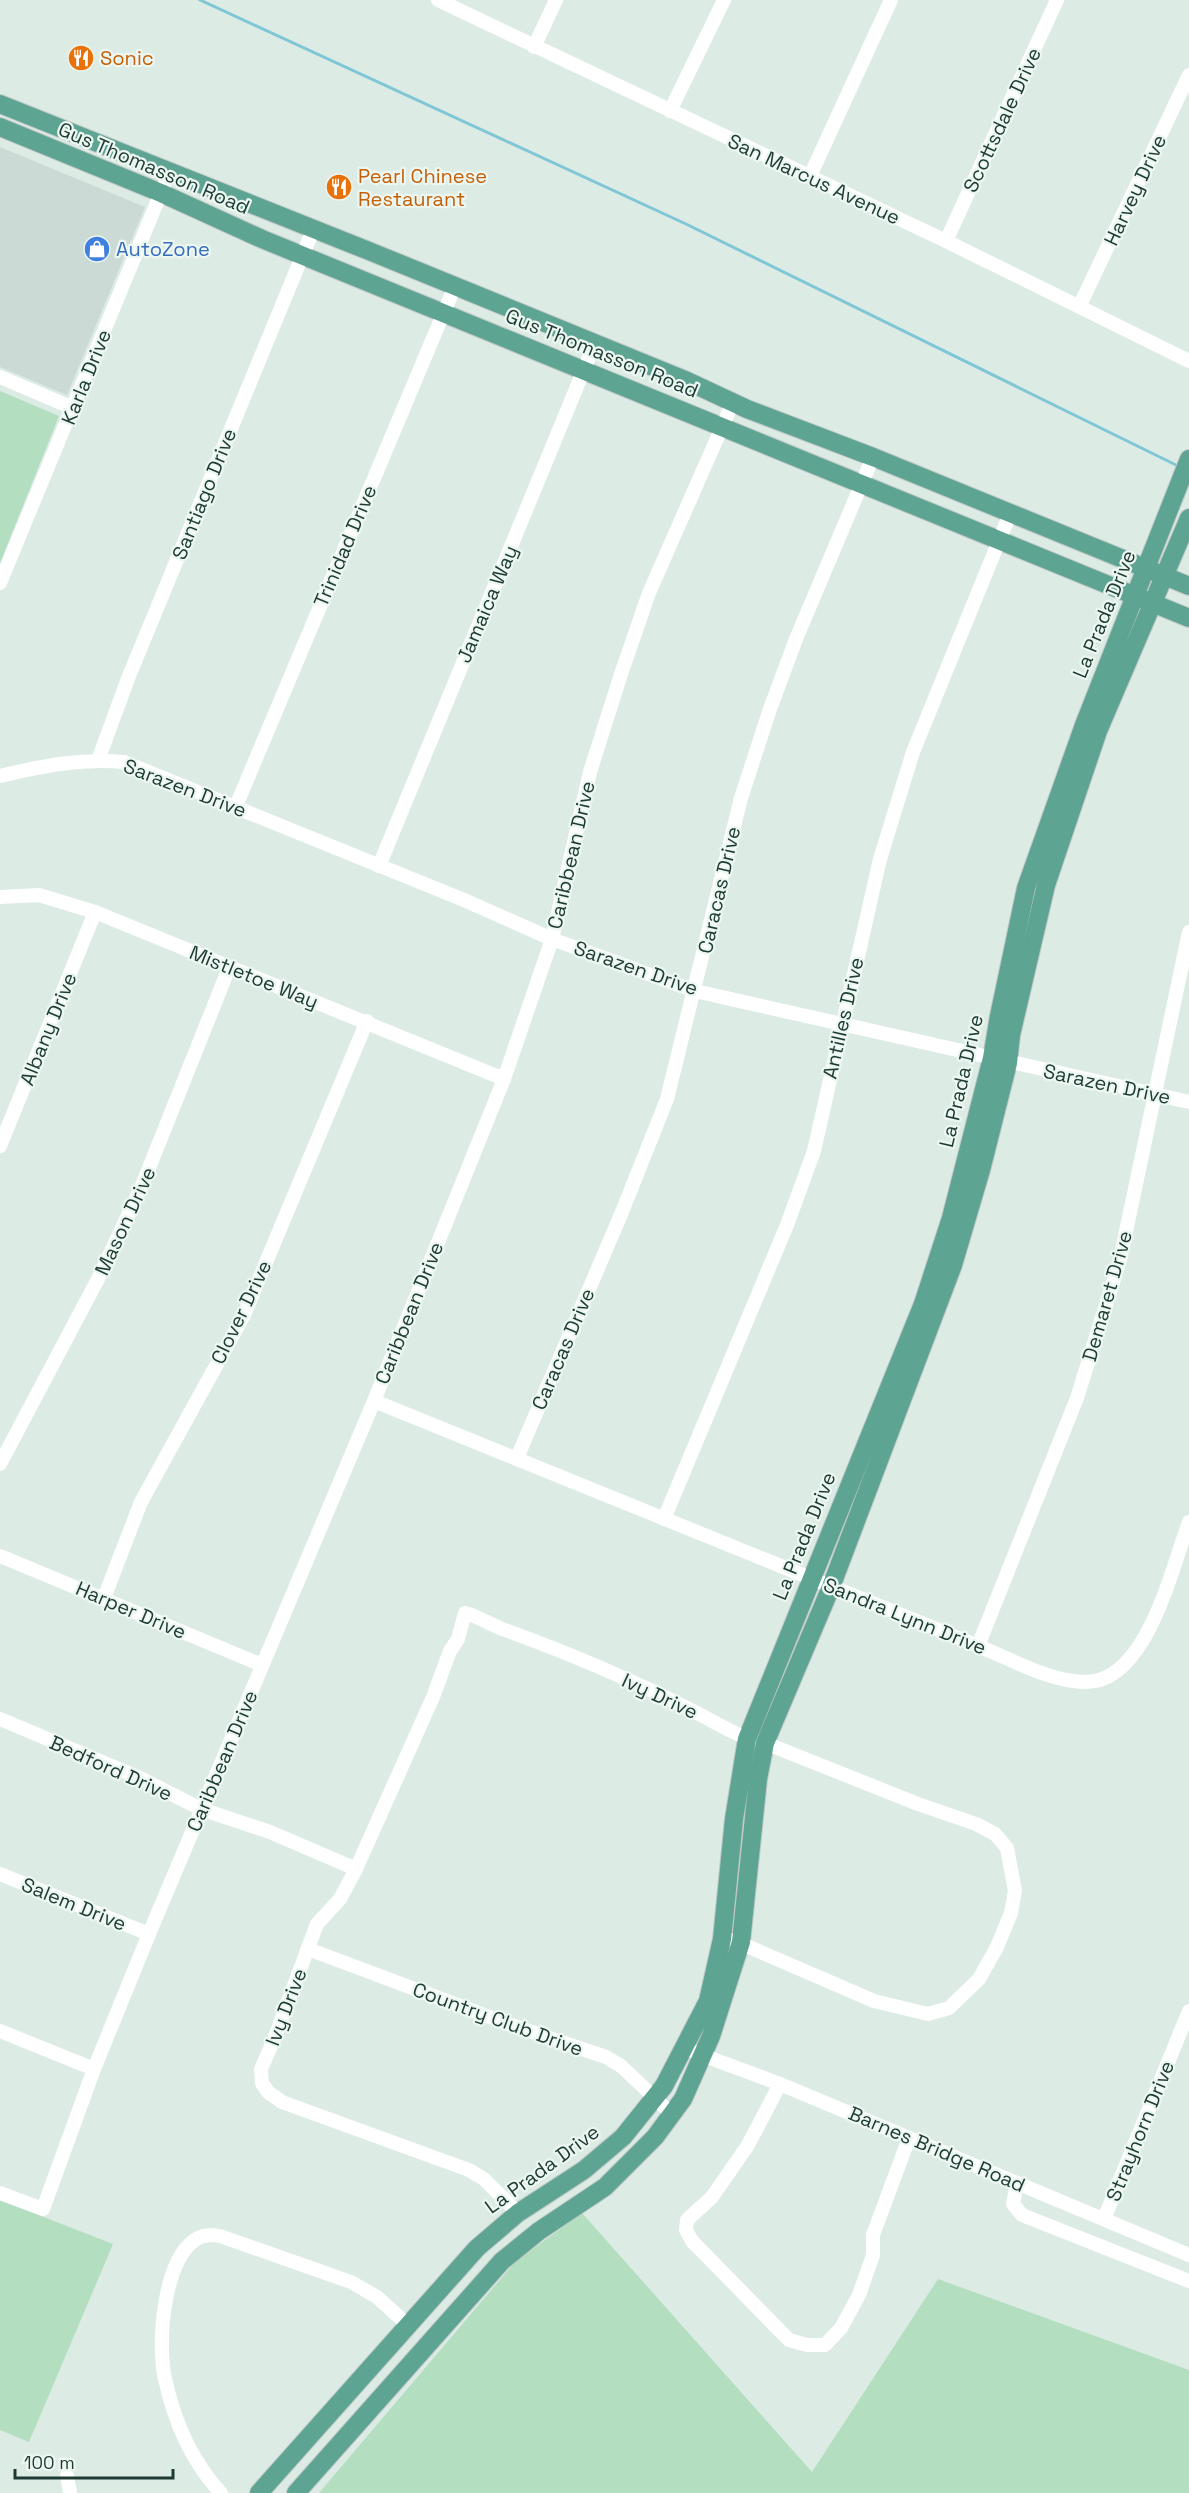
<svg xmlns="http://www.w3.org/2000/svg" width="1189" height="2493" viewBox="0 0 1189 2493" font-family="'Space Grotesk',sans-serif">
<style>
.built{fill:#cbdad4}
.green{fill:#b3debf}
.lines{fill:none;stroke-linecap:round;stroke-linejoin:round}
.stream{stroke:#7fc7d6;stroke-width:3}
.major-casing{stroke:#c0c8c6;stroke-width:20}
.minor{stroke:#fff;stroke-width:14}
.major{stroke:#5da493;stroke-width:18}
.labels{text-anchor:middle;stroke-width:4.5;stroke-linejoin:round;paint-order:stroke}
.food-label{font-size:20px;fill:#c56008;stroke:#edf7f2;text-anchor:start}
.street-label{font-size:20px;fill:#1d3b33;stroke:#edf7f2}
.shop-label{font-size:20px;fill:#366cbe;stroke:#edf7f2;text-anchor:start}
</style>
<rect width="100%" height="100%" fill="#ddebe5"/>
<!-- built -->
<path class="built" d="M0 147 145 207 67 395 0 367Z"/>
<!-- green -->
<g class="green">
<path d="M0 391 59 416 0 563Z"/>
<path d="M0 2200 113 2244 29 2442 0 2430Z"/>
<path d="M582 2213 812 2472 938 2279 1189 2370V2493H319L515 2262Z"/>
</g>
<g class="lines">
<!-- stream -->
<path class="stream" d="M200 0 686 224 1176 465"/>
<defs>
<g id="major">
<path d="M0 104 369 251 685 380 747 409 873 457 1189 586"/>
<path d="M0 127 161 193 262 239 1189 618"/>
<path d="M259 2493 477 2248 518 2213 584 2170 623 2137 664 2086 708 2001 722 1939 734 1819 747 1739 923 1304 951 1218 992 1058 999 1016 1026 888 1084 725 1189 459"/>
<path d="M296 2493 502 2261 539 2231 605 2187 655 2137 683 2099 711 2036 741 1942 758 1779 765 1743 831 1587 953 1265 981 1170 1008 1063 1011 1035 1046 885 1098 731 1189 518"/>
</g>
</defs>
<!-- major casing -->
<use href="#major" class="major-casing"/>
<!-- minor -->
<g class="minor">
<path d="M438 0 946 241 1189 361"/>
<path d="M534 47 556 0"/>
<path d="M670 111 724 0"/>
<path d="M810 176 891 0"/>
<path d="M946 241 1057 0"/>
<path d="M1080 305 1189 75"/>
<path d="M0 377 73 408"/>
<path d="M0 583 170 171"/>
<path d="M98 760 129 676 313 230"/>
<path d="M0 776C42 766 81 758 124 762L464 900 552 939 695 991 1189 1102"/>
<path d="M236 806 455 286"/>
<path d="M379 866 595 343"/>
<path d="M0 897 39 895 95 912 504 1079"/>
<path d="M0 1146 95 912"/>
<path d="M374 1401 978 1646C1011 1659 1050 1682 1086 1682 1147 1682 1172 1567 1189 1522"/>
<path d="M517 1458 622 1212 667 1099 741 798 770 709 796 639 873 457"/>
<path d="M0 1464 98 1279 141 1188 229 968"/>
<path d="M664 1519 787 1225 814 1151 880 859 913 752 1010 514"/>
<path d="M0 1556 262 1665"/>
<path d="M104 1598 141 1502 244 1315 367 1021"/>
<path d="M978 1646 1077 1398 1120 1260 1189 932"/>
<path d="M0 1719 140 1778 201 1809 270 1832 356 1869"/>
<path d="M0 1874 149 1934"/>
<path d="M308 1949 511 2025 606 2057 621 2066 673 2115"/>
<path d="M0 2031 94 2069"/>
<path d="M694 2052 780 2084 1189 2255"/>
<path d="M780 2084 748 2145 712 2197 687 2220 686 2230 692 2241 789 2340 807 2345H825L841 2328 859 2295 873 2255V2235L909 2138"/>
<path d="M1017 2183 1013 2204 1022 2215 1189 2281"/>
<path d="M0 2193 43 2209 94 2069 149 1934 374 1401 504 1079 552 939 590 772 621 674 649 593 733 402"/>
<path d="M518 2213 484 2179 469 2170 282 2102 268 2092 262 2083 261 2069 273 2042 317 1924 340 1899 356 1869 433 1697 450 1651 458 1639 465 1613C478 1616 489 1624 502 1629 566 1652 630 1679 691 1710 716 1722 738 1738 765 1743L918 1804 976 1824 995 1834 1007 1848 1015 1891 1011 1913 997 1947 979 1979 949 2008 928 2014 874 2001 733 1940"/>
<path d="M1104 2219 1189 2011"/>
<path d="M67 2476 70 2493"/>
<path d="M221 2493C192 2462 174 2420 165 2379 157 2344 163 2257 198 2238 206 2234 212 2235 220 2236L351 2282 377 2297 408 2325"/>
</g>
<!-- major -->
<use href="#major" class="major"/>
</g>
<!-- icons -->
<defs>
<symbol id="restaurant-disc" viewBox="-11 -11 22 22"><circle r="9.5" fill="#e8710a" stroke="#edf7f2"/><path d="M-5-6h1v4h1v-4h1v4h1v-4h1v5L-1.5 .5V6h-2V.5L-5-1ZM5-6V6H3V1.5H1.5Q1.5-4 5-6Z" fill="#fff"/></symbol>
<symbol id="shop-disc" viewBox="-11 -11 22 22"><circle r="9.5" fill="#3f7fe0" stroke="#edf7f2"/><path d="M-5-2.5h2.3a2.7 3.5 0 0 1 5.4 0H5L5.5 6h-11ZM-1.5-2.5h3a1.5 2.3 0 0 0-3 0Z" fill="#fff"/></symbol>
</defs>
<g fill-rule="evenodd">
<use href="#restaurant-disc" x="66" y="43" width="30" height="30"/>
<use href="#restaurant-disc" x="324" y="172" width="30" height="30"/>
<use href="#shop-disc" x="82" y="234" width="30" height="30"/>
</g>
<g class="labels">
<!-- food labels -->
<g class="food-label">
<text x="100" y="65">Sonic</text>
<text x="358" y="183">Pearl Chinese<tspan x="358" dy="23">Restaurant</tspan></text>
</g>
<!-- street labels -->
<g class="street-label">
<text transform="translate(1002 120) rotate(-65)" y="7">Scottsdale Drive</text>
<text transform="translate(154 168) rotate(23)" y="7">Gus Thomasson Road</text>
<text transform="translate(814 179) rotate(25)" y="7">San Marcus Avenue</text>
<text transform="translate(1135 190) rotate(-65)" y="7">Harvey Drive</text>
<text transform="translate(602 353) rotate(22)" y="7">Gus Thomasson Road</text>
<text transform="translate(86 377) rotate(-68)" y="7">Karla Drive</text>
<text transform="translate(204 494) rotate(-68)" y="7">Santiago Drive</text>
<text transform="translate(345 546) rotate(-67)" y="7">Trinidad Drive</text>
<text transform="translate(487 604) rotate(-67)" y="7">Jamaica Way</text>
<text transform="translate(1104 614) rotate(-68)" y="7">La Prada Drive</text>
<text transform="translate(185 788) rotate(21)" y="7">Sarazen Drive</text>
<text transform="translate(571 855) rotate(-77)" y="7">Caribbean Drive</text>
<text transform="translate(719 890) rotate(-77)" y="7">Caracas Drive</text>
<text transform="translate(636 968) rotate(19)" y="7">Sarazen Drive</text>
<text transform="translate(254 977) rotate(22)" y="7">Mistletoe Way</text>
<text transform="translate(843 1018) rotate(-77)" y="7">Antilles Drive</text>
<text transform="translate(48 1029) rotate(-68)" y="7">Albany Drive</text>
<text transform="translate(961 1081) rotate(-77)" y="7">La Prada Drive</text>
<text transform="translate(1107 1084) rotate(12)" y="7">Sarazen Drive</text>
<text transform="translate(125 1221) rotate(-65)" y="7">Mason Drive</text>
<text transform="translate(1107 1296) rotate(-74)" y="7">Demaret Drive</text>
<text transform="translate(241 1312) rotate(-64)" y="7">Clover Drive</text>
<text transform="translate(409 1313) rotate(-68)" y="7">Caribbean Drive</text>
<text transform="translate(563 1349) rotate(-67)" y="7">Caracas Drive</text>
<text transform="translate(804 1536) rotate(-68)" y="7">La Prada Drive</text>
<text transform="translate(131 1610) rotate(23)" y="7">Harper Drive</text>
<text transform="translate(905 1616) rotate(22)" y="7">Sandra Lynn Drive</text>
<text transform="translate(660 1696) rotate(25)" y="7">Ivy Drive</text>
<text transform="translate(222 1761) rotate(-67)" y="7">Caribbean Drive</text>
<text transform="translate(111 1768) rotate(24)" y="7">Bedford Drive</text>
<text transform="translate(74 1904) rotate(22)" y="7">Salem Drive</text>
<text transform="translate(286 2007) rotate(-69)" y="7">Ivy Drive</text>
<text transform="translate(498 2019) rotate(20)" y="7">Country Club Drive</text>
<text transform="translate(1140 2131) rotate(-68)" y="7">Strayhorn Drive</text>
<text transform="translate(937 2149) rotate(23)" y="7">Barnes Bridge Road</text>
<text transform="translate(542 2169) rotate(-36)" y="7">La Prada Drive</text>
</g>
<!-- shop labels -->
<g class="shop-label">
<text x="116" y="256">AutoZone</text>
</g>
</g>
<!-- scale -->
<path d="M15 2469v9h158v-9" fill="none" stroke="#1d3b33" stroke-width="3"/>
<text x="24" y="2469" font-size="18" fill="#1d3b33" stroke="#edf7f2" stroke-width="4.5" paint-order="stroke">100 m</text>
</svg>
